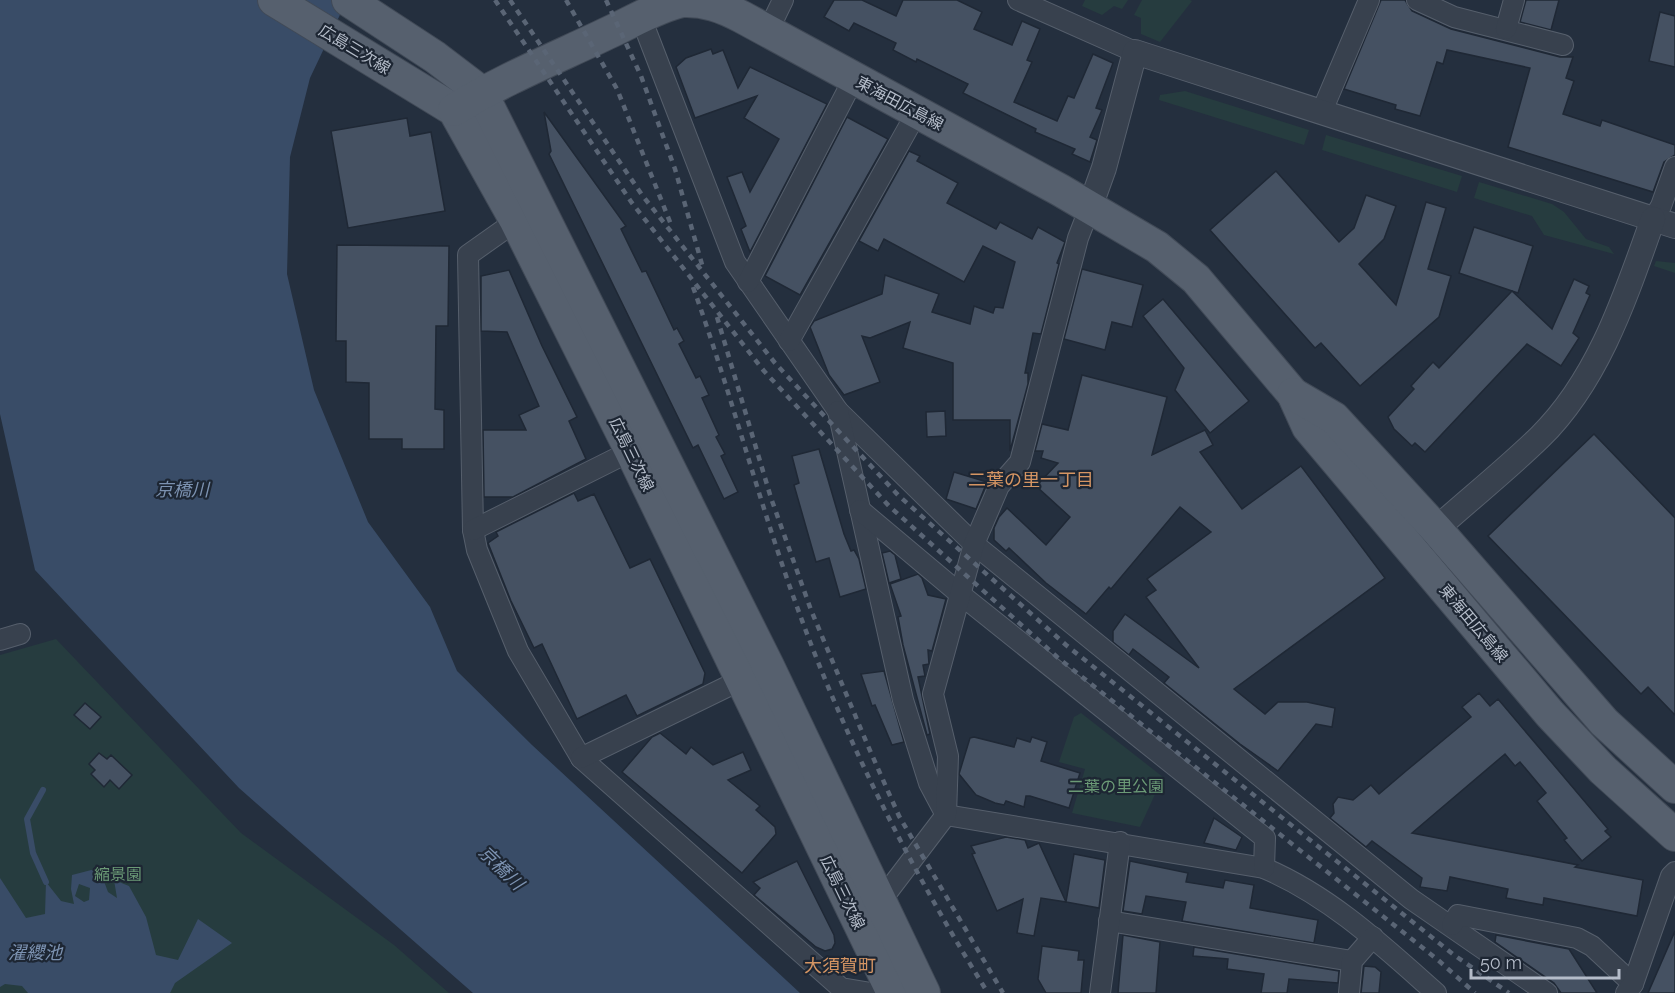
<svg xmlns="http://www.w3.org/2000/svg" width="1675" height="993" viewBox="0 0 1675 993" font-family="Raleway,'Noto Sans JP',sans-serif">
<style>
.green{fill:#263c3f}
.water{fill:#394c67;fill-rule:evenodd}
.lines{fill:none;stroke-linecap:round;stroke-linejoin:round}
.stream{stroke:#394c67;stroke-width:6}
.building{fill:#455162;stroke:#1f2835;stroke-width:1.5}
.minor-casing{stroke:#565f6c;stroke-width:22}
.tertiary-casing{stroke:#565f6c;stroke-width:26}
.primary-casing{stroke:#414a57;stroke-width:34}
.minor{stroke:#38414e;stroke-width:20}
.tertiary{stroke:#38414e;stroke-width:24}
.primary{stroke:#56606e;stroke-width:32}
.rail{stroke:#5a6575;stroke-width:4.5;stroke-dasharray:6 6;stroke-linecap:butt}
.labels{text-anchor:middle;stroke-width:4.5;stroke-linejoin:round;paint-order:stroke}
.street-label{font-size:16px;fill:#b4bcc9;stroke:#1d2633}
.park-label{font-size:16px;fill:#6b9a76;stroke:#1d2633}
.neighbourhood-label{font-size:18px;fill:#d59563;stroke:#1d2633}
.water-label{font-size:18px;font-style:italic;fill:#7c92b1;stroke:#1d2633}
</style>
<rect width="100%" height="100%" fill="#242f3e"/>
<!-- green -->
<g class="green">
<path d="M1085 0H1128L1122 9 1114 6 1102 15 1082 6Z"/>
<path d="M1142 0H1190L1192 1 1160 42 1141 34V18L1134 15Z"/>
<path d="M1185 91 1309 130 1304 145 1159 100 1160 95Z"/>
<path d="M1326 135 1462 176 1457 192 1322 150Z"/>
<path d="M1479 182 1552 204 1564 212 1586 239 1609 247 1614 254 1544 235 1532 216 1474 198Z"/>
<path d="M1656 261 1675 263V273L1654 266Z"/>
<path d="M56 639 241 833 394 945 449 993H0V655Z"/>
<path d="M1081 713 1163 777 1140 827 1072 813 1085 769 1059 762 1074 717Z"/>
</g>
<!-- water -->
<g class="water">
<path d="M0 0H347L310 78 290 157 287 274 314 390 368 522 430 607 457 671 532 745 800 993H473L239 788 35 570 0 414Z"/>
<path d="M99 868 108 892 117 898 114 880 129 886 146 917 156 955 178 960 198 919 232 943 175 983 170 993H28L22 986 5 984 0 987V878L26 918 45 914 46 882 61 901 74 904 71 889 72 875ZM79 884 90 888 89 900 84 902 75 896Z"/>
</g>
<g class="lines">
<!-- stream -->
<path class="stream" d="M43 790 27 819 33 853 46 882"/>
</g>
<!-- building -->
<g class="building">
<path d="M834 0H862L896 16 903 0H957L982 12 974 29 1012 45 1022 21 1040 29 1027 60 1032 62 1014 102 1057 121 1068 96 1074 98 1093 54 1113 63 1096 108 1102 110 1090 137 1097 140 1090 162 1072 154 1075 149 1035 132 1036 129 963 93 968 84 917 59 916 62 893 50 896 43 854 23 849 31 824 17Z"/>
<path d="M1381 0H1405L1412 11 1451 29 1560 57H1573L1566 78 1574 81 1563 114 1600 126 1602 120 1675 145V155L1664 162 1653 192 1508 147 1530 68 1447 50 1443 64 1437 62 1420 116 1395 109 1396 105 1344 89Z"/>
<path d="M1526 0H1559L1551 30 1520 22Z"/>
<path d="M1660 12 1675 16V67L1649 61Z"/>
<path d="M711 49 713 54 723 50 738 88 750 67 827 104 750 252 741 229 746 226 727 177 742 172 750 192 779 139 744 118 757 96 695 118 676 67 686 58Z"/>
<path d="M544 112 626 226 621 229 642 272 646 271 674 330 677 328 684 341 679 344 696 378 700 376 709 395 702 398 719 435 716 437 725 454 721 456 738 492 724 499 698 445 693 448 549 154 551 151Z"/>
<path d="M847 117 888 139 800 295 765 276Z"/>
<path d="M407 118 410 136 431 132 445 211 348 228 331 131Z"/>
<path d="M909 151 920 156 917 161 958 183 947 203 996 229 1000 222 1032 239 1038 227 1065 242 1057 263 1059 264 1041 334 1033 333 1025 373H1028V384L1010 451V420H953V363L903 348 910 322 870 338 862 336 880 382 844 395 829 375 810 327 814 321 882 294 885 275 939 294 932 312 970 324 974 306 993 313 995 307 1003 308 1015 262 983 246 964 282 884 239 878 251 859 241Z"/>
<path d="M1276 171 1339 242 1354 228 1366 195 1396 206 1384 239 1359 264 1396 305 1426 202 1446 208 1428 269 1451 276 1439 317 1360 386 1321 343 1315 348 1210 230Z"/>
<path d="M1474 227 1533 246 1518 293 1459 273Z"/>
<path d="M337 245 449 246 448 326H436L435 409 444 410V449H402V439H369V383L346 382V341H336Z"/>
<path d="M1082 269 1143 285 1132 327 1112 322 1105 350 1064 339Z"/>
<path d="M509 270 542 346 577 417 569 421 586 459 513 497H484L483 430H526L519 415 539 406 507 332 481 331V276Z"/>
<path d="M1574 279 1589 286 1586 293 1590 295 1573 333 1579 338 1561 366 1527 344 1425 452 1415 443 1412 446 1394 429 1388 417 1414 389 1411 386 1433 362 1439 368 1512 291 1552 329Z"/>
<path d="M1163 299 1249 401 1210 433 1175 390 1184 368 1143 316Z"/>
<path d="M1082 375 1167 397 1152 455 1205 430 1213 445 1200 452 1242 509 1301 466 1385 578 1234 689 1265 714 1278 702H1307L1335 708 1332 727 1316 724 1278 771 1240 744 1164 683 1169 677 1133 649 1129 655 1113 642V631L1125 614 1199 668 1146 597 1156 590 1147 579 1211 532 1180 507 1111 589 1109 587 1086 614 1046 583 1009 548 1006 551 994 540V528L999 517 1007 508 1046 545 1070 517 1036 486 1058 463 1041 458 1043 451H1035L1042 424 1068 430Z"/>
<path d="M945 411 946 436 927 437 926 412Z"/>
<path d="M1594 434 1675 518V715L1648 687 1641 694 1488 536Z"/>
<path d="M819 449 844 534 851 551 854 550 859 559 866 589 840 597 829 558 816 562 794 485 799 483 792 456Z"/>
<path d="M954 472 987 482 976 509 946 499Z"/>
<path d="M574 493 578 501 594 494 630 568 650 559 705 673 703 684 637 716 626 695 577 719 542 644 534 648 511 601 488 543 498 536 496 532Z"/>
<path d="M890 551 895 555 901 579 889 583 882 553Z"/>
<path d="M918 574 922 578 928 595 946 599 932 651 928 650 929 664 923 665 925 676 918 677 930 734 927 735 903 645 898 617 901 616 890 584Z"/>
<path d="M884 671 904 742 892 745 875 705 872 706 861 674Z"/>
<path d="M1479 693 1490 706 1498 699 1608 829 1605 831 1611 837 1582 861 1564 840 1567 838 1537 801 1546 793 1520 762 1515 766 1505 754 1412 833 1578 865 1575 867 1643 880 1637 916 1544 898 1543 905 1506 898 1508 889 1450 877 1447 891 1420 887 1422 878 1372 841 1366 847 1330 818 1334 813 1333 804 1338 797 1353 800 1371 785 1379 794 1406 771 1471 717 1462 707Z"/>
<path d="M85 703 101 717 90 729 74 715Z"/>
<path d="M660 733 686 754 691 747 713 765 743 752 751 770 728 780 760 806 756 810 775 827 776 834 742 873 622 772 652 737Z"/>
<path d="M974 737 1014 747 1017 738 1030 742 1032 737 1047 742 1041 761 1080 773 1069 808 1030 796H1026L1024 807 1006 801 1004 805 995 803 976 795 959 774 970 738Z"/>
<path d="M99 753 107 759 111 755 132 775 119 789 110 780 104 787 91 774 95 770 89 764Z"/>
<path d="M1214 818 1242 837 1236 850 1204 843Z"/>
<path d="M1006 837 1025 840 1028 848 1039 843 1066 902 1041 898 1034 936 1017 933 1023 899 997 911 972 854 975 853 971 846Z"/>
<path d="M1074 854 1105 860 1099 908 1066 902Z"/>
<path d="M797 861 834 935 835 943 832 949 825 951 816 947 754 895 760 888 753 882Z"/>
<path d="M1130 861 1188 873 1186 882 1223 888 1225 880 1254 885 1250 908 1318 920 1314 943 1182 921 1186 902 1146 896 1142 914 1123 911Z"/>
<path d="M1675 931V993H1648Z"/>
<path d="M1123 935 1160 942 1156 993H1118Z"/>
<path d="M1496 935 1569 949 1597 993H1561L1554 983 1495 942Z"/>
<path d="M1042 946 1079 951 1078 960H1084L1081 993H1046L1038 979Z"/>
<path d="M1194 947 1339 971 1338 983 1289 979 1287 993H1261L1264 974 1227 969 1228 959 1193 956Z"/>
<path d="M1364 966 1375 967 1381 972 1379 993H1361Z"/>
</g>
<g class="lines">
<defs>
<g id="minor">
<path d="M1018 0 1135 52"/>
<path d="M1417 0 1454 17 1563 45"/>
<path d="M641 18 735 262 838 411 974 544 1411 899 1547 993"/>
<path d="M1506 29 1514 0"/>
<path d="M768 31 783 0"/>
<path d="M1322 111 1369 0"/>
<path d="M1653 219 1661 206 1675 167"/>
<path d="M516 221 468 255 473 530 477 550 518 651 581 758 841 988 871 993"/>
<path d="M748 282 854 78"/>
<path d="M789 341 917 112"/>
<path d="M838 411 903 700 929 783 946 815 1264 868C1330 896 1382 945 1436 993"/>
<path d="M860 510 960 594 1265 838 1264 868"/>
<path d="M473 530 631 451"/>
<path d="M0 640 20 634"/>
<path d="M581 758 751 675"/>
<path d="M876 907 946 815 948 756 933 694 974 544 999 486 1020 462 1078 238 1090 207"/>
<path d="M1109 921 1352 961"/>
<path d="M1452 925 1458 915 1577 938 1592 946 1633 984"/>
<path d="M1100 993 1120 842"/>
<path d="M1349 993 1352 961 1373 937"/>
<path d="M1626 993 1633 984 1671 876 1675 872"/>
</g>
<g id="tertiary">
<path d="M1090 207 1104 168 1135 52 1675 226"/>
<path d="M1424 540C1462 505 1503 473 1540 437 1599 379 1626 295 1653 219"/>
</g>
<g id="primary">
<path d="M274 0 454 110 516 221 631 451 893 993"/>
<path d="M348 0 435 57 481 92 768 666 924 993"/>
<path d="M454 110C503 79 558 57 610 32 632 22 658 6 682 1 705 0 723 7 742 17L1060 190 1157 247 1196 279 1293 394 1308 427 1550 714 1603 770 1675 835"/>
<path d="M1293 394 1334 418 1436 529 1604 722 1675 787"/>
</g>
</defs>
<!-- minor casing -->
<use href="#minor" class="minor-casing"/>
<!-- tertiary casing -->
<use href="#tertiary" class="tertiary-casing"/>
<!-- primary casing -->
<use href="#primary" class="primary-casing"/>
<!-- minor -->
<use href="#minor" class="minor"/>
<!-- tertiary -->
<use href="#tertiary" class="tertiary"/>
<!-- primary -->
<use href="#primary" class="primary"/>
<!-- rail -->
<g class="rail">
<path d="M495 0 632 203 764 371 889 506 1057 657 1438 960 1475 993"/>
<path d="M510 0 642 195 775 363 898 495 1066 645 1454 955 1509 993"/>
<path d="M566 0 617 89 672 227"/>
<path d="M606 0 641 76 675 169 703 268"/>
<path d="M693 287C732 395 760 507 800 615 848 746 914 875 988 993"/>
<path d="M717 317 771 498 811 610 868 746 899 816 1003 993"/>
</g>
</g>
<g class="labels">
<!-- street labels -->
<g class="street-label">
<text transform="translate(355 49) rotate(31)" y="6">広島三次線</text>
<text transform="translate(900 103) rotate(28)" y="6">東海田広島線</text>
<text transform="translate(632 454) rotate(64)" y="6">広島三次線</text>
<text transform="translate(1474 623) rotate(50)" y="6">東海田広島線</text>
<text transform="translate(843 892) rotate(64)" y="6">広島三次線</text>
</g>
<!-- park labels -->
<g class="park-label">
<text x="1116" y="792">二葉の里公園</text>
<text x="118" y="880">縮景園</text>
</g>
<!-- neighbourhood labels -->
<g class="neighbourhood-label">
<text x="1031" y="486">二葉の里一丁目</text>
<text x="840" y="972">大須賀町</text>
</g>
<!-- water labels -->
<g class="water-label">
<text x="182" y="496">京橋川</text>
<text transform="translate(501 868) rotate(44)" y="6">京橋川</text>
<text x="35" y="959">濯纓池</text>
</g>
</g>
<!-- scale -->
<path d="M1471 969v9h148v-9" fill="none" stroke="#b4bcc9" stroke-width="3"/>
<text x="1480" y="969" font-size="18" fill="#b4bcc9" stroke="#1d2633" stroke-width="4.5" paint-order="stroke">50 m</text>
</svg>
